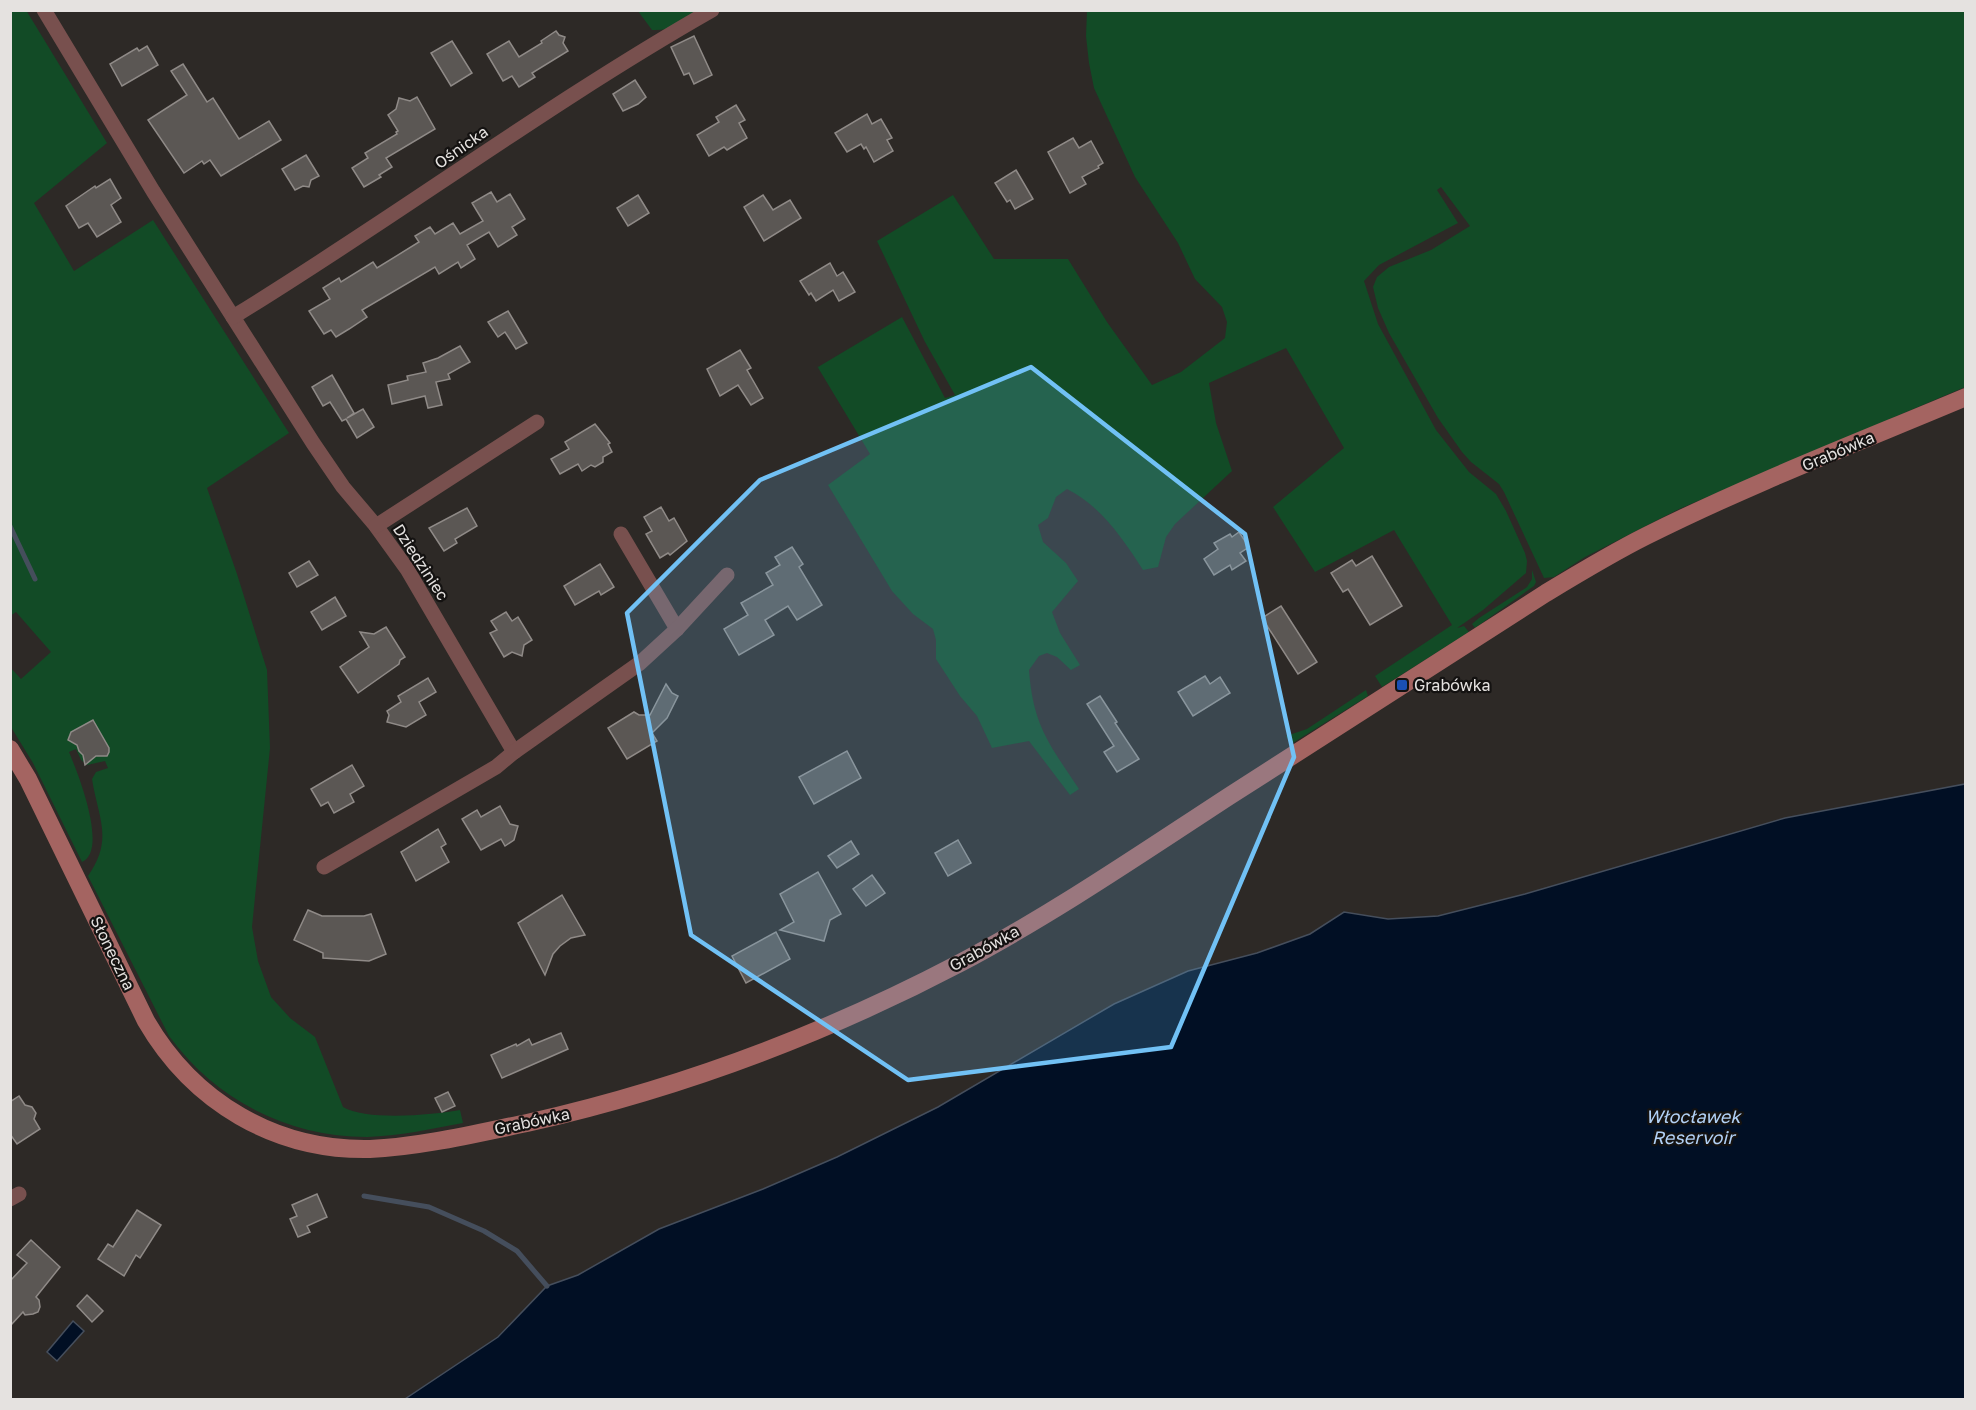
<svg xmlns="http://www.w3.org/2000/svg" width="1976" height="1410" viewBox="0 0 1976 1410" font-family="'Golos Text',sans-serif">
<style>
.green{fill:#124b26}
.water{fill:#010f24;stroke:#454e5c;stroke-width:1.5}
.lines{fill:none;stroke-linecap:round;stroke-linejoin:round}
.stream{stroke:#454e5c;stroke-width:5}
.building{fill:#5b5754;stroke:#8f8a87;stroke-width:1.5}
.street{stroke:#78504e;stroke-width:15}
.secondary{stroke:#a46461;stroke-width:18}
.marked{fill:#71c1f5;fill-opacity:0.2;stroke:#71c1f5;stroke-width:4.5;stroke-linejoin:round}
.transit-dot{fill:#1a4fb4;stroke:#141211;stroke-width:2}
.labels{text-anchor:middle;stroke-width:4.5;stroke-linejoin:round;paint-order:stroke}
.street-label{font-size:16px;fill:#e5e2e0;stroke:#141211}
.poi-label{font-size:16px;fill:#e5e2e0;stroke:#141211;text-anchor:start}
.water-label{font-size:18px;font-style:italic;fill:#b1d0f5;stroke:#141211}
</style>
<rect width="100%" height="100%" fill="#2d2926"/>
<!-- green -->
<g class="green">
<path d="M26 10 107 143 34 203 74 271 153 220 289 433 207 488 237 574 267 670 270 748 252 927 258 961 271 997 290 1018 315 1037 343 1107C366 1121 433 1115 460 1110L463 1123C431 1129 399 1136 367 1137 287 1137 215 1099 169 1036L88 876C114 839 98 818 92 779L96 772 108 768 105 761 87 765 81 760 76 749 69 752C77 771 109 850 82 862L33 763 11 727 10 667 21 679 51 652 16 612 10 616V11Z"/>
<path d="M638 11H703C686 21 672 31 652 30Z"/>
<path d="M1087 11H1965V387L1679 509 1585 557 1554 577 1544 578 1504 492 1499 484 1471 462 1462 452 1438 418 1389 333 1378 308 1373 287 1377 277 1389 267 1431 250 1470 226 1441 187 1437 190 1458 223 1379 265 1364 281 1378 324 1436 430 1469 472 1496 494 1506 511 1525 553 1527 561 1526 573 1483 610 1457 628 1464 626 1469 632 1382 687 1375 676 1452 625 1394 530 1315 572 1273 507 1344 448 1286 348 1209 383 1216 423 1232 471 1175 524 1166 537 1158 567 1143 570C1123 539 1101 506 1067 489L1056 497 1048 518 1038 525 1043 542 1066 563 1078 581 1052 612 1060 633 1080 665 1071 670 1057 657 1047 653 1039 656 1029 670C1033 725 1049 744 1079 789L1070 795 1029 741 992 748 977 716 960 696 936 659V640L933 629 913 614 892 591 828 485 870 454 817 366 818 367 902 317 945 398 955 395 925 342 877 241 953 195 994 259H1068L1107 322 1152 385 1181 372 1225 338 1227 322 1222 307 1195 279 1178 243 1135 177 1094 88 1089 63 1086 36Z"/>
<path d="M1532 570 1536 582 1534 586 1475 628 1472 624 1479 618 1527 587 1532 579Z"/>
<path d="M1366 690 1368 696 1291 744 1286 736 1307 729Z"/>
</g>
<!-- water -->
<g class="water">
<path d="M1965 784V1399H405L498 1337 547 1286 578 1275 659 1229 763 1189 837 1157 938 1107 1114 1004 1188 971 1257 953 1310 934 1344 912 1388 919 1438 916 1525 894 1785 818Z"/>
<path d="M73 1321 84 1331 57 1361 47 1352Z"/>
</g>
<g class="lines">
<!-- stream -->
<g class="stream">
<path d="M10 526 35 579"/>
<path d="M364 1196 429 1207 484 1231 517 1251 547 1286"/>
</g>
</g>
<!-- building -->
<g class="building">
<path d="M556 31 559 35 565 37 563 43 568 51 532 73 535 77 519 87 512 76 503 81 487 54 509 41 519 57 542 43 541 41Z"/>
<path d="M694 36 712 75 694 84 689 73 684 75 671 47Z"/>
<path d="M452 41 472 73 451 86 431 53Z"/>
<path d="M147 46 158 65 122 86 110 64 137 48 139 51Z"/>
<path d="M183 64 207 102 213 98 239 139 269 121 281 140 221 176 210 160 204 164 202 161 184 173 148 120 187 95 171 71Z"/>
<path d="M635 80 646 97 638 104 623 111 613 94Z"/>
<path d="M417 97 435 129 386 158 392 167 379 175 381 177 364 187 352 168 368 158 365 153 397 134 396 132 398 131 388 115 396 109 399 98 410 101Z"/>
<path d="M736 105 745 120 739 123 747 138 727 150 724 147 709 156 697 135 719 122 716 117Z"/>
<path d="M867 114 872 124 881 119 892 138 887 140 893 151 874 162 866 147 864 149 861 144 847 152 835 133Z"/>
<path d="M1073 138 1079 148 1091 141 1103 163 1098 166 1099 168 1082 177 1086 184 1070 193 1048 152Z"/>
<path d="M306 155 319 176 311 180 309 187 303 186 295 190 282 169Z"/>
<path d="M1016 170 1033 199 1015 209 1010 200 1007 202 995 183Z"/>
<path d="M110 179 121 198 111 205 121 222 97 237 88 223 79 228 66 206 95 186 96 188Z"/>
<path d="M491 192 497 202 510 194 525 219 512 227 517 235 498 247 489 232 467 245 475 259 461 268 458 262 439 274 435 267 362 310 367 317 349 329 336 337 331 330 324 334 309 311 330 299 323 288 339 278 341 282 373 262 377 268 419 242 415 236 430 227 435 234 453 223 460 234 483 221 472 203Z"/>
<path d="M638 195 649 213 628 226 617 208Z"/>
<path d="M763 195 773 210 790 200 801 218 764 241 744 207Z"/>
<path d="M830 263 837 276 843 272 855 292 839 301 833 290 816 301 811 293 809 295 800 281Z"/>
<path d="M508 311 527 343 516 349 505 332 498 337 488 322Z"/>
<path d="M460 346 470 362 448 374 450 379 436 382 442 405 428 408 425 396 392 404 388 385 408 380 407 376 426 372 423 363 438 358Z"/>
<path d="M740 350 751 368 747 370 763 398 751 405 738 385 720 396 707 369Z"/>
<path d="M332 375 354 413 347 418 363 409 374 427 357 438 346 419 342 421 330 402 323 406 312 387Z"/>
<path d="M595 424 610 443 608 444 612 452 603 457V462L595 467 591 465 582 471 578 464 560 474 551 459 569 449 565 442Z"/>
<path d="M661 507 669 521 674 518 687 541 670 555 668 553 660 558 646 534 652 531 644 517Z"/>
<path d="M467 508 477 526 455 539 457 543 444 551 429 528Z"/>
<path d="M1239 532 1249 547 1240 553 1246 561 1232 570 1230 565 1214 575 1204 559 1218 549 1214 543 1230 534 1232 537Z"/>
<path d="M792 547 803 564 799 567 822 605 797 620 788 606 765 620 774 635 739 655 724 629 748 615 741 603 773 585 766 573 780 565 775 557Z"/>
<path d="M1372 556 1402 606 1370 625 1348 589 1343 592 1331 573 1352 560 1356 566Z"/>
<path d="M309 561 318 575 297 587 289 573Z"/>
<path d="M600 564 614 587 601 595 599 591 575 605 564 586Z"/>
<path d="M335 597 346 616 322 630 311 612Z"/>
<path d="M1281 606 1317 662 1298 674 1262 618Z"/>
<path d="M506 612 512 621 518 617 532 640 524 645 522 656 512 652 504 657 490 633 497 630 491 621Z"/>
<path d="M386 627 405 657 400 660 399 664 358 693 340 667 369 647 360 632 374 634Z"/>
<path d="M1205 676 1210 684 1220 677 1230 693 1193 716 1178 692Z"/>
<path d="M428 678 436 692 419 702 426 715 406 727 387 722 389 715 387 711 401 702 398 696Z"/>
<path d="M666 684 672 693 678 696 667 718 652 733 657 741 627 759 608 728 634 712 639 715H650Z"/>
<path d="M1100 696 1117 722 1115 723 1139 759 1117 772 1104 752 1114 746 1087 704Z"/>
<path d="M93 720 109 748V752L107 756H96L85 765 83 755 79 751 77 745 68 740 71 732Z"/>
<path d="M847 751 861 778 814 804 799 777Z"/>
<path d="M352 765 364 786 350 794 354 802 334 813 328 802 321 806 311 789Z"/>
<path d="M500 806 510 824 518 826 514 840 505 846 501 839 481 850 462 819 477 810 481 817Z"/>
<path d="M438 829 446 844 441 847 449 862 416 881 401 852Z"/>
<path d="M958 840 971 863 948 876 935 853Z"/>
<path d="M851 841 859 854 837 868 828 856Z"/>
<path d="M818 872 841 914 830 920 824 941 780 930 794 922 780 894Z"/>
<path d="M872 875 885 893 866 906 853 889Z"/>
<path d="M562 895 585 935 571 938 560 946 553 954 545 975 518 923Z"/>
<path d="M308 910 322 916H364L371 914 386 954 369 961 323 958V953L294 940Z"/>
<path d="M776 932 790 959 746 983 732 956Z"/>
<path d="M561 1033 568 1049 502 1078 491 1055 516 1044 517 1046 529 1039 532 1045Z"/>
<path d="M448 1092 455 1106 442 1112 435 1098Z"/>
<path d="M19 1096 25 1105 32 1107 36 1113 34 1119 40 1129 17 1144 10 1134V1102Z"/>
<path d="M317 1194 327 1217 307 1226 310 1232 298 1237 290 1219 297 1216 292 1205Z"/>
<path d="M137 1210 161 1225 140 1258 136 1255 124 1276 98 1259 108 1244 113 1247Z"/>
<path d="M31 1240 60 1267 36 1297 39 1300 40 1307 38 1312 33 1314 25 1315 23 1312 10 1326V1281L27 1263 17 1255Z"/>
<path d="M87 1295 103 1311 92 1322 77 1306Z"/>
</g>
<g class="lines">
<!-- street -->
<g class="street">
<path d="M44 10 153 191 313 443 343 487 376 526 407 569 514 752"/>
<path d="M233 317C395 218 547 104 712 10"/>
<path d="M376 526 537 422"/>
<path d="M621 534 677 629"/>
<path d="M324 867 496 767 514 752 640 663 677 629 727 575"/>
<path d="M10 1199 19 1194"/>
</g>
<!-- secondary -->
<path class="secondary" d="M10 749 28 779 146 1021C193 1102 275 1151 370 1149 420 1147 478 1133 527 1123 678 1089 823 1035 960 963 1053 914 1142 853 1231 795 1336 728 1441 661 1546 593 1579 573 1612 553 1646 536 1750 484 1859 442 1966 397"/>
</g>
<!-- marked area -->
<path class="marked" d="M1031 367 1245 534 1294 757 1171 1047 908 1080 691 935 627 613 760 480Z"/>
<!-- markers -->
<rect class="transit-dot" x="1396" y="679" width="12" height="12" rx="3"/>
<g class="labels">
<!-- street labels -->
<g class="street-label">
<text transform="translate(461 147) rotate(-35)" y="6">Ośnicka</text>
<text transform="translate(1838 451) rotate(-23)" y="6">Grabówka</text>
<text transform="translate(421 562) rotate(57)" y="6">Dziedziniec</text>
<text transform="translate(984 948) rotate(-29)" y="6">Grabówka</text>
<text transform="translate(113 953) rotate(64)" y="6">Słoneczna</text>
<text transform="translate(532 1121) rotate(-12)" y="6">Grabówka</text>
</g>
<!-- poi labels -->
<g class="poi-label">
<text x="1414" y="691">Grabówka</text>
</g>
<!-- water labels -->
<g class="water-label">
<text x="1693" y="1123">Włocławek<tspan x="1693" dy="21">Reservoir</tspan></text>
</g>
</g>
<!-- border -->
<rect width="1976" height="1410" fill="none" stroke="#e5e2e0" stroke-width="24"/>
</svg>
